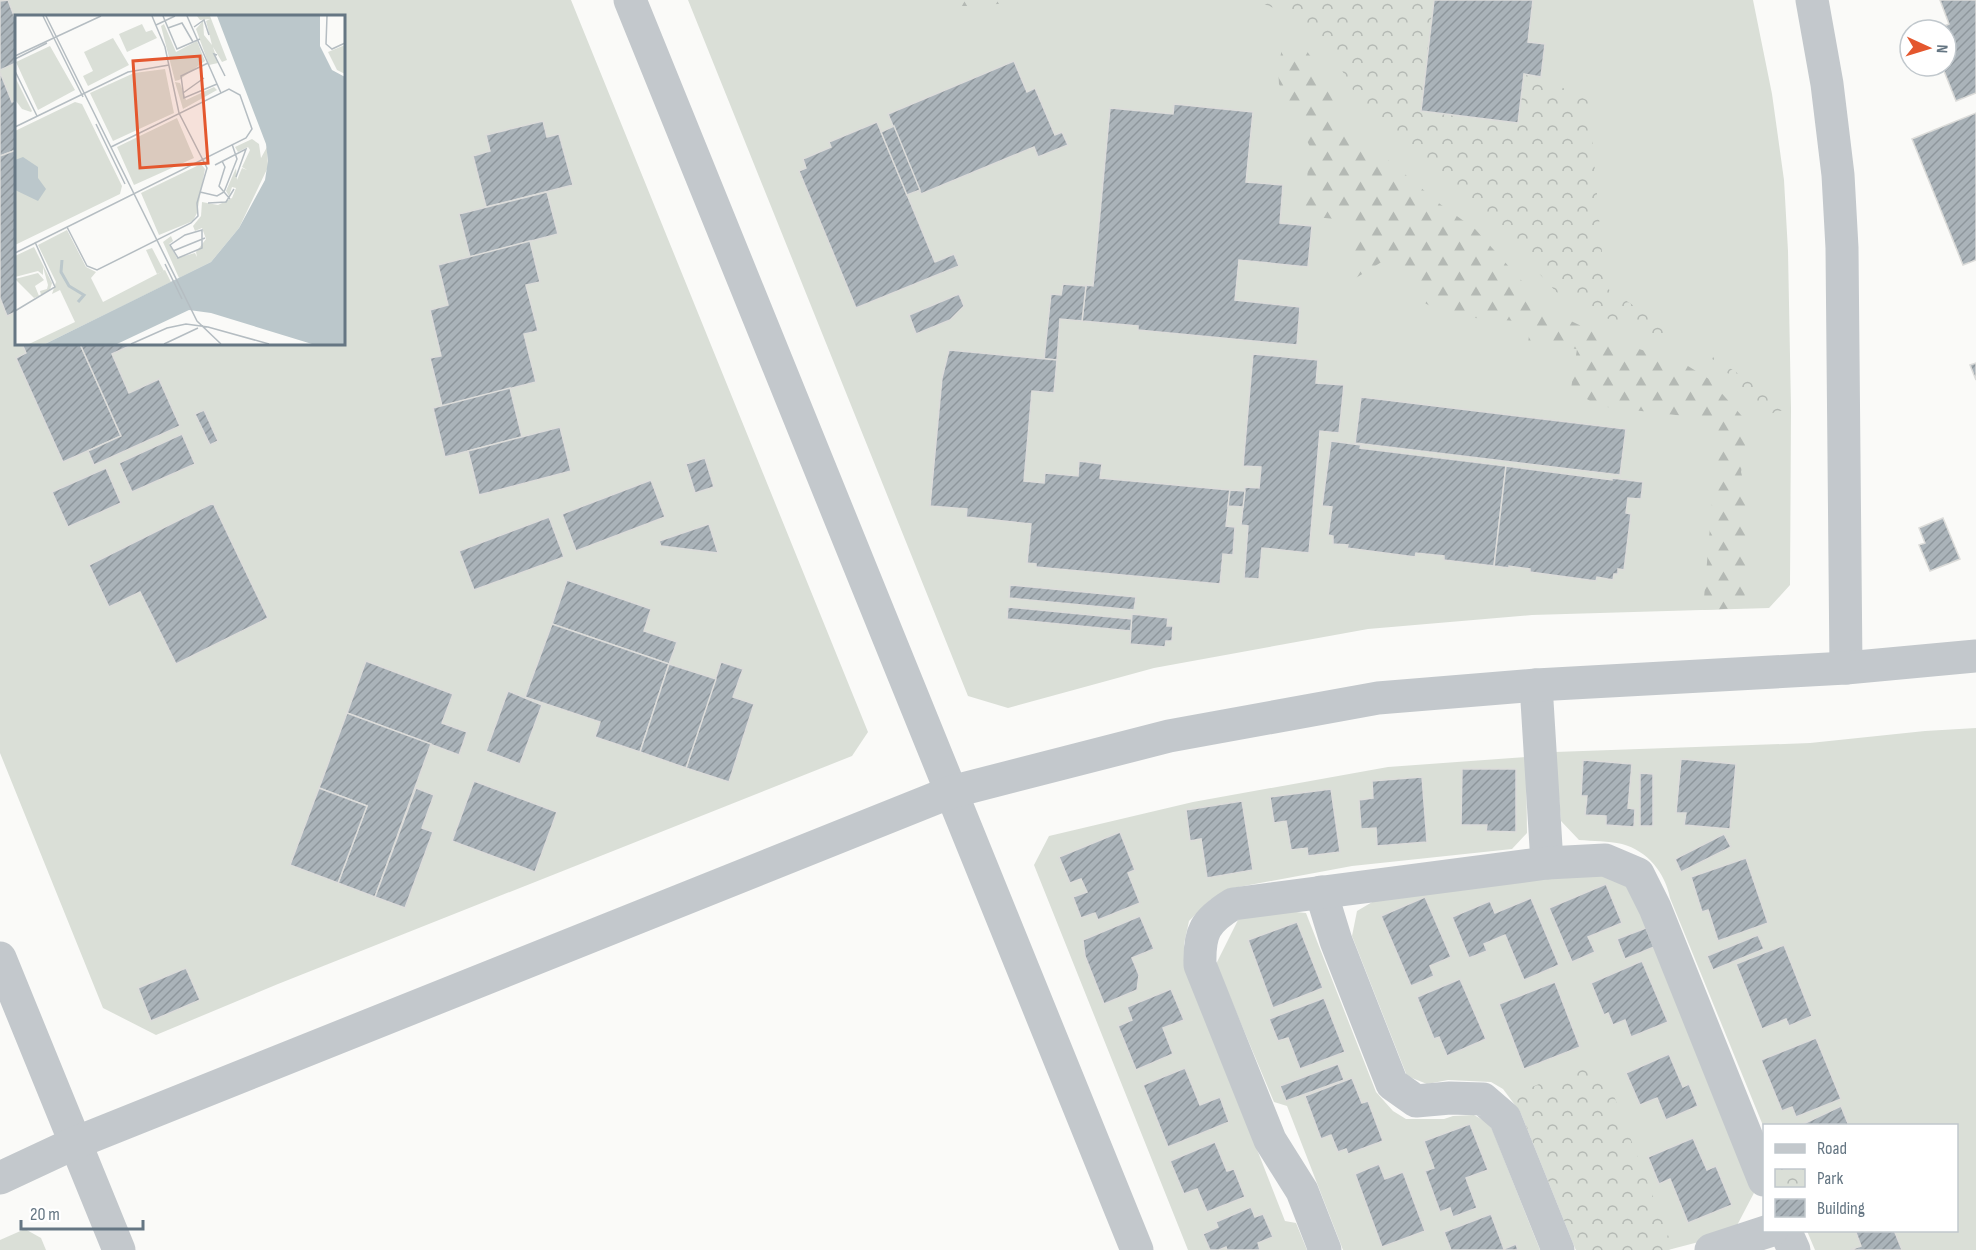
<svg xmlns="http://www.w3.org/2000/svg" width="1976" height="1250" viewBox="0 0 1976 1250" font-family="'Sofia Sans Condensed',sans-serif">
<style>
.grass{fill:#dadfd7;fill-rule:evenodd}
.forest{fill:url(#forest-firs)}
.park{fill:url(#park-crowns)}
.building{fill:url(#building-hatch);stroke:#dcdcda;stroke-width:1.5}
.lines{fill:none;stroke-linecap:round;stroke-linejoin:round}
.minor{stroke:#c3c8cc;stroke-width:33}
.inset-river{fill:none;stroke:#bbc7cb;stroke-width:3}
.inset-road{fill:none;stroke:#b5bdc2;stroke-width:1.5}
.view{fill:#e4572e;fill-opacity:0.15;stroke:#e4572e;stroke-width:3}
.inset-edge{fill:none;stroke:#657683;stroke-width:3}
</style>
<defs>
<pattern id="forest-firs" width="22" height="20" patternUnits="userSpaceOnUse" patternTransform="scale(1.5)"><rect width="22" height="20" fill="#dadfd7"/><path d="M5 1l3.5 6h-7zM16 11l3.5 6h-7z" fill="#b4b9b4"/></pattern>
<pattern id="park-crowns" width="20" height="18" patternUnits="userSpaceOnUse" patternTransform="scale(1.5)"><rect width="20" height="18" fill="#dadfd7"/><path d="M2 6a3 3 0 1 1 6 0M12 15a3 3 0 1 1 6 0" fill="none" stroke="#b4b9b4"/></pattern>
<pattern id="building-hatch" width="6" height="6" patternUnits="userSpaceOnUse" patternTransform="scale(1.5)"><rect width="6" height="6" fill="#aab3b9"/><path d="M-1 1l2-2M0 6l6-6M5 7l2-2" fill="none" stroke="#8e969c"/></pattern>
</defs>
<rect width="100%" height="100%" fill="#fafaf8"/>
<!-- grass -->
<g class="grass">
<path d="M0 0H571L868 732 852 756 278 984 156 1035 103 1008 0 753ZM16 16H344V344H16Z"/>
<path d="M688 0H1753L1772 94 1784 180 1788 251 1791 408 1790 585 1769 608 1532 615 1368 629 1154 668 1008 708 968 696Z"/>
<path d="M1976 728V1250H1815L1807 1231 1956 1230V1126H1764V1128L1670 898C1665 873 1648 851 1622 844 1608 841 1593 841 1579 840L1561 821 1555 752 1810 743 1925 731Z"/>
<path d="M1526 757 1527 833 1512 849 1352 866 1228 889 1210 900 1189 921 1184 944 1196 994 1285 1221 1296 1223 1307 1250H1188L1034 865 1049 836 1193 802 1388 767Z"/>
<path d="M1613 874 1635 891 1755 1191 1733 1233 1668 1250H1576L1521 1113 1503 1089 1491 1082 1448 1080 1427 1084 1407 1076 1352 936 1357 911 1379 898 1444 887Z"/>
<path d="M1286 911 1306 913 1376 1092 1393 1111 1406 1119H1444L1453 1116 1474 1115 1490 1124 1540 1250H1343L1287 1106 1274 1102 1216 964 1239 918Z"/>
<path d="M25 1229 41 1238 46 1250H0V1240Z"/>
</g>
<!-- forest -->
<g class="forest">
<path d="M939 0H1027C1007 3 954 12 939 0Z"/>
<path d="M1294 41 1303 46 1337 92 1336 121 1350 144 1375 149 1440 204 1475 229 1548 310 1598 334 1639 349 1683 363 1709 379 1749 424 1741 472 1750 505 1744 608 1703 610 1719 420 1598 406 1571 389 1577 349 1528 343 1531 322 1448 316 1423 302 1396 253 1351 281 1357 221 1304 216 1308 167 1312 151 1279 84 1278 67 1282 49Z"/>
</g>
<!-- park -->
<g class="park">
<path d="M1254 0H1434L1421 111 1518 123 1524 74 1541 77 1589 101 1605 287 1791 408 1762 416 1720 364 1690 345 1603 317 1559 295 1487 217 1388 136 1367 115 1335 58 1315 32 1281 11Z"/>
<path d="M1600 1060 1673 1248 1668 1250H1576L1521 1113 1514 1094Z"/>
</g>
<!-- building -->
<g class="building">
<path d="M8 0 16 21V63L0 70V1Z"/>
<path d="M1434 0H1533L1528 42 1545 44 1541 77 1524 74 1518 123 1421 111Z"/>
<path d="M1940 0H1976V93L1956 101 1942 66H1946V30H1935L1949 24Z"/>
<path d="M1014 61 1027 92 1035 88 1055 135 1062 132 1068 145 1038 157 1034 147 921 194 888 114Z"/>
<path d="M0 72 12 102 16 100V150L0 156Z"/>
<path d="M1174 104 1253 112 1246 182 1283 185 1280 223 1312 226 1308 267 1239 260 1235 300 1300 307 1297 345 1138 330V326L1082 321 1086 285 1093 286 1110 108 1173 114Z"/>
<path d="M1976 113V260L1963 265 1912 139Z"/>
<path d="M543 121 547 137 559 134 573 185 486 207 473 156 490 151 486 135Z"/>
<path d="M877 122 935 262 954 254 959 266 856 308 799 171 806 168 803 159 831 147 829 142Z"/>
<path d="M894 126 920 190 907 195 881 132Z"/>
<path d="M16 150V312L7 316 0 298V156Z"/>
<path d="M547 192 558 234 470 257 459 214Z"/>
<path d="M530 241 540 282 526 285 538 331 524 334 536 382 442 406 430 358 441 356 430 310 448 305 438 265Z"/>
<path d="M1063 284 1086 286 1082 321 1060 319 1057 360 1044 359 1051 294 1061 295Z"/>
<path d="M959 294 964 306 950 320 916 334 909 315Z"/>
<path d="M22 344H80L121 436 63 462 16 358 26 353Z"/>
<path d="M80 344H134L112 354 129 393 159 379 180 426 94 465 88 451 121 436Z"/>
<path d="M949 350 1057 360 1054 393 1032 391 1024 481 1044 483 1045 473 1078 476 1079 461 1102 464 1100 478 1230 490 1226 526 1235 527 1233 555 1223 554 1220 584 1036 567V564L1027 563 1031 524 966 517 967 509 930 506 942 378Z"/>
<path d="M1253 354 1318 360 1316 383 1344 385 1339 433 1320 431 1309 553 1262 548 1259 579 1244 578 1248 526 1241 525 1245 487 1259 488 1261 467 1243 466Z"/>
<path d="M1976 363V380L1970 365Z"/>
<path d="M510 388 522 437 445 457 433 408Z"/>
<path d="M1361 397 1626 429 1620 475 1355 443Z"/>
<path d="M204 410 218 441 210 445 195 414Z"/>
<path d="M560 427 571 471 479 495 468 451Z"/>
<path d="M182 434 195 464 132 492 119 463Z"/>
<path d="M1331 441 1361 445 1360 448 1506 466 1494 566 1444 560V556L1416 553 1415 557 1347 548 1348 545 1333 544V536L1328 535 1332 507 1322 506Z"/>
<path d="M705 458 714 487 695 493 686 464Z"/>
<path d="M1506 466 1612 480V478L1643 482 1641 499 1628 498 1626 513 1631 514 1624 570 1618 569V574H1614L1613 580 1597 577 1596 581 1530 572V569L1509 566V568L1494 566Z"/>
<path d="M106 468 121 503 68 527 52 492Z"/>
<path d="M651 480 665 517 576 551 562 514Z"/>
<path d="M1230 490 1245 491 1243 507 1228 506Z"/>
<path d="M213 503 268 618 176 664 140 592 109 607 89 565Z"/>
<path d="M549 517 564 557 474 590 459 551Z"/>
<path d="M1943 518 1960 559 1930 571 1919 545 1925 543 1919 528Z"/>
<path d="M709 524 718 553 661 546 659 541Z"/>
<path d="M567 580 651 609 644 631 677 642 669 664 552 624Z"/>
<path d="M1010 585 1136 597 1134 610 1009 598Z"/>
<path d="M1008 607 1132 619 1131 631 1007 619Z"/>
<path d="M1132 614 1168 618 1167 626H1173L1172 641H1166L1165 647 1130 644Z"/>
<path d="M552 624 669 664 640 752 595 737 600 722 525 697Z"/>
<path d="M366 661 453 694 442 723 467 732 459 755 347 713Z"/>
<path d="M721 662 743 669 733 697 754 704 729 782 686 768Z"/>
<path d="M669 664 716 679 686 768 640 752Z"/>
<path d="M508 691 542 705 520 764 486 751Z"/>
<path d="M347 713 431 744 375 897 338 883 367 806 319 788Z"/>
<path d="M1681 759 1736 764 1730 829 1684 825 1686 813H1676Z"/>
<path d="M1583 760 1632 764 1628 808 1635 809 1634 827 1606 825V816L1585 815 1587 796H1581Z"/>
<path d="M1462 769H1516V832L1486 831 1487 825H1461Z"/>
<path d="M1640 773 1653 774V826H1640Z"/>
<path d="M1422 777 1427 842 1377 846 1376 828 1361 829 1359 800 1373 798 1372 781Z"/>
<path d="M474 781 557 812 535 872 452 841Z"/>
<path d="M319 788 367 806 338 883 290 865Z"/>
<path d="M416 788 434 795 422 828 433 832 405 908 375 897Z"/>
<path d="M1331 789 1340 852 1308 856 1307 848 1291 850 1286 821 1274 823 1270 797Z"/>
<path d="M1242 801 1253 870 1207 878 1201 839 1190 841 1186 810Z"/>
<path d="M1120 832 1135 870 1128 873 1140 903 1098 920 1095 913 1081 918 1073 897 1087 892 1081 879 1070 883 1059 857Z"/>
<path d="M1724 834 1731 847 1681 872 1675 859Z"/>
<path d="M1746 858 1768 923 1718 941 1708 910 1702 912 1691 877Z"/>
<path d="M1606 884 1622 923 1588 937 1595 952 1572 962 1549 908Z"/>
<path d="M1425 897 1451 957 1430 966 1434 976 1411 986 1381 916Z"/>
<path d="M1531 898 1559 965 1524 980 1505 935 1484 944 1487 951 1469 958 1452 917 1490 901 1495 913Z"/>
<path d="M1140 916 1154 949 1132 958 1139 975 1137 990 1104 1004 1085 956 1083 940Z"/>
<path d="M1297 922 1323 988 1273 1008 1248 940Z"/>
<path d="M1646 928 1654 947 1625 959 1617 939Z"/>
<path d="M1758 935 1764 949 1713 970 1707 956Z"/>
<path d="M1784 945 1812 1016 1789 1026 1786 1019 1762 1029 1736 964Z"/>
<path d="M1642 961 1668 1022 1631 1037 1625 1020 1613 1025 1608 1013 1604 1015 1591 983Z"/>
<path d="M186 968 200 1000 151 1021 138 988Z"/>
<path d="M1460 979 1486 1039 1447 1056 1439 1037 1434 1039 1417 997Z"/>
<path d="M1555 982 1580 1047 1524 1069 1499 1004Z"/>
<path d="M1171 989 1184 1020 1163 1028 1173 1054 1136 1070 1118 1026 1132 1020 1127 1007Z"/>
<path d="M1324 998 1345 1052 1300 1069 1288 1038 1278 1041 1269 1019Z"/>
<path d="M1816 1038 1841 1099 1796 1117 1792 1107 1782 1111 1761 1060Z"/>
<path d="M1669 1054 1683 1087 1689 1084 1698 1106 1666 1120 1657 1098 1640 1105 1626 1073Z"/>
<path d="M1338 1064 1344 1080 1286 1101 1280 1086Z"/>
<path d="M1185 1068 1200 1105 1220 1097 1229 1122 1168 1147 1143 1085Z"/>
<path d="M1352 1078 1362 1103 1368 1101 1383 1141 1348 1154 1346 1149 1338 1152 1331 1135 1321 1139 1305 1096Z"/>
<path d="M1841 1106 1849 1126H1799Z"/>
<path d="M1470 1124 1488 1170 1466 1178 1477 1208 1453 1217 1450 1208 1440 1212 1425 1171 1434 1168 1424 1141Z"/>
<path d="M1693 1138 1707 1170 1716 1166 1732 1205 1688 1223 1670 1179 1659 1184 1648 1157Z"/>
<path d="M1215 1142 1227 1171 1234 1169 1245 1197 1207 1212 1197 1189 1184 1194 1170 1161Z"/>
<path d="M1379 1164 1385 1179 1403 1172 1425 1231 1382 1247 1355 1174Z"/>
<path d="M1251 1207 1255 1217 1263 1214 1273 1237 1258 1243 1260 1250H1227L1226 1247 1219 1250H1210L1203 1234 1218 1227 1216 1222Z"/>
<path d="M1491 1214 1504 1249 1516 1244 1518 1250H1451L1444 1232Z"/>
<path d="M1855 1230H1894L1902 1250H1850L1861 1246Z"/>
</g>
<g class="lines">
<!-- minor -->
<g class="minor">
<path d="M630 0 1137 1250"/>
<path d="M1812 0 1827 84 1838 175 1842 248 1846 668"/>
<path d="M1536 685 1547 863"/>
<path d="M1321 892 1336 941 1392 1084 1416 1101 1450 1098 1483 1099 1505 1118 1558 1250"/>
<path d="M0 958 119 1250"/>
<path d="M0 1178 75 1143 951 792 1169 736 1378 698 1536 685 1846 668 1976 656"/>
<path d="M1785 1230 1794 1250"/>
<path d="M1325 1250 1302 1191 1270 1140 1200 965C1199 932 1205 921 1233 904L1547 863 1605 860 1638 874 1655 908 1764 1180"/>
<path d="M1711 1250 1772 1230"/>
</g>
</g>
<!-- overview -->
<g transform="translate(15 15)">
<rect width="330" height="330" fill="#fafaf8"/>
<path d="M182 1H195L212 45 207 47 198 32 203 48 194 50 181 14 188 6 189 20 197 30 191 6 195 4 185 5ZM127 9 131 17 137 15 142 23 112 37 104 19ZM149 9 161 37 182 26 190 46 164 65 160 66 146 11ZM98 23 114 50 73 71 68 61 78 56 69 37ZM35 31 60 75 23 95 1 47ZM150 54 159 98 98 126 75 78 119 58ZM160 67 165 68 171 85 199 72 202 75 168 94ZM162 103 179 143 119 170 102 132ZM237 124 244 129 246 143 252 132 253 152 224 213 196 247 164 263 148 227 156 221 158 226 154 229 162 243 180 238 182 242 181 237 191 224 187 213 180 216 178 211 186 201 187 187 203 190 217 183 221 173 217 172 214 181 211 176 221 153 222 165 227 153 232 155 227 152 235 135 233 132 223 137 220 132ZM186 149 190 154 182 198 178 206 144 220 126 178ZM19 232 37 268 35 275 26 280 25 276 32 274 33 270 28 252V260L23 256 0 262V241ZM23 258 29 265 20 271 24 281 19 283 0 264Z" fill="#dadfd7"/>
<path d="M330 30V59L322 55 313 37Z" fill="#dadfd7"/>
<path d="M140 54 135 67 118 87 110 91 93 79V69L99 81 114 73 126 76 125 67 135 65ZM0 62 17 96 16 97 7 94 1 86ZM60 87 67 89 107 171 105 179 0 230V116ZM52 215 71 252 81 257 76 263 88 287 150 255 156 267 30 329H14L60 307 45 275 37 279 41 267 23 230Z" fill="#dadfd7"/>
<path d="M137 233 149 256 142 259 131 235Z" fill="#dadfd7"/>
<path d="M202 1H305V31L317 55 330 62V329H297L196 298 174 295 102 329H30L196 247 224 213 250 165 253 146 251 129ZM8 142 23 152V163L31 174 23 186 0 175V145Z" fill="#bbc7cb"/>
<path class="inset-river" d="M47 245 46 257 54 271 69 280 63 287"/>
<path class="inset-road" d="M28 1 68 82M31 1 182 306 206 329M148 1 162 34 185 24M172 1 206 78M312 1 311 29 317 34 330 28M141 10 160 1M179 12 189 5 194 20M153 13 167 8 178 27M202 40 199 39 210 61M0 41 86 1M0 44 32 28M193 48 166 61 169 83 202 69M0 56 22 101M168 78 189 63M81 109 110 169M0 112 113 57 154 50M207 146 210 152 204 171 215 184M200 150 231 134 221 162M185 177 202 181 209 177 222 144 217 129M193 188 211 187 219 174M52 212 72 251 82 255 176 208 183 201 182 188 192 153 164 98 150 32 137 1M187 215V233L163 243 155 230 170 220ZM158 236 190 223M0 238 231 123 237 114 225 80 214 74 96 132M150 249 167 284M0 296 40 272 20 227M116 329 152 313 171 309 193 312 254 329M149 329 183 313"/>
<path class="view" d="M185 41 193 148 125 153 118 46Z"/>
<rect width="330" height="330" class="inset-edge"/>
</g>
<!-- legend -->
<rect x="1763" y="1124" width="195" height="108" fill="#ffffff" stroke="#c1c8cd" stroke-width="1.5"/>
<rect x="1775" y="1144" width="30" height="9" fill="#c3c8cc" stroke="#c1c8cd" stroke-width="1.5"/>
<text x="1817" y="1154" font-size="18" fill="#657683">Road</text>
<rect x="1775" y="1169" width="30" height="18" fill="url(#park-crowns)" stroke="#c1c8cd" stroke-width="1.5"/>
<text x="1817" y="1184" font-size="18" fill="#657683">Park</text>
<rect x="1775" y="1199" width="30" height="18" fill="url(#building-hatch)" stroke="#c1c8cd" stroke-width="1.5"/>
<text x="1817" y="1214" font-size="18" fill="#657683">Building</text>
<!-- north arrow -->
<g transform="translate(1928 48) rotate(94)"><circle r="28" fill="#ffffff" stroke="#c1c8cd" stroke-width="1.5"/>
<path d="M0-4.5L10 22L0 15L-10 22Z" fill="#e4572e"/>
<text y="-9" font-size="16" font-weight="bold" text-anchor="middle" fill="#657683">N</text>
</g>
<!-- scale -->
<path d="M21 1220v9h122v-9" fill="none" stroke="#657683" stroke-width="3"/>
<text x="30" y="1220" font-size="18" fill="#657683" stroke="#ffffff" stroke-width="4.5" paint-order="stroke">20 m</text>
</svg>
